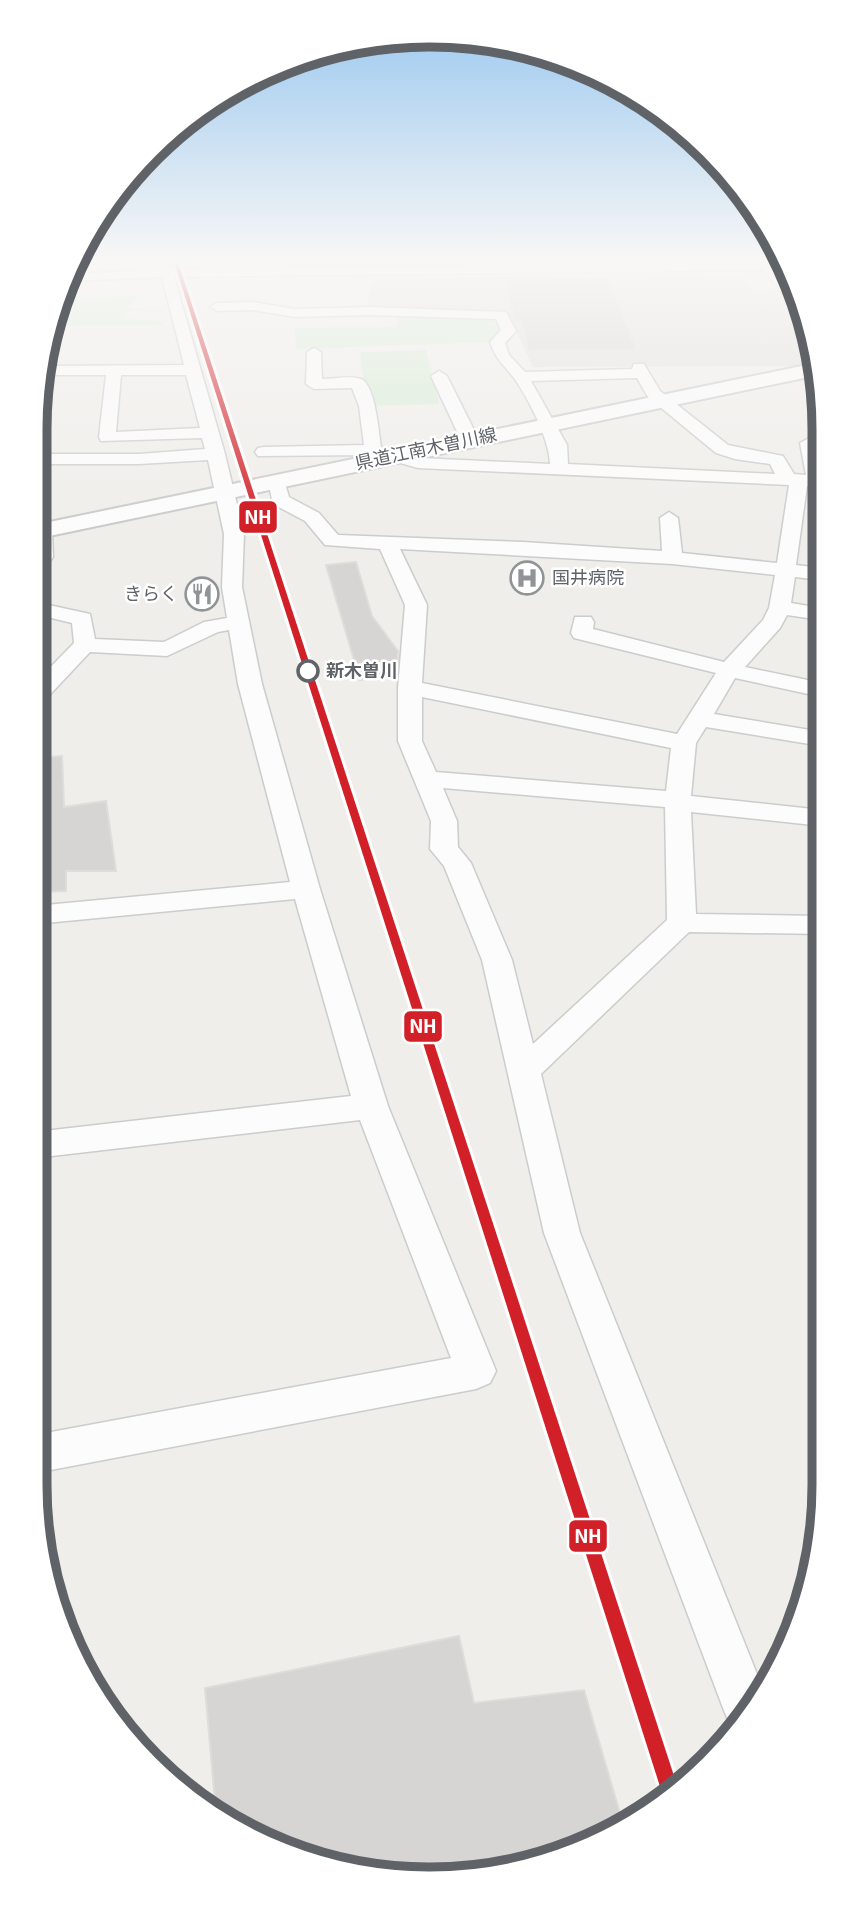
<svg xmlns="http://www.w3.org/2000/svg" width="859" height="1914" viewBox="0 0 859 1914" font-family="'Exo 2','Noto Sans JP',sans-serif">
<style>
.education{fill:#e2e0da}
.green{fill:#d8ebd6}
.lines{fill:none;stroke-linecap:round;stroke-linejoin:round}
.stream{fill:#bfe0f9;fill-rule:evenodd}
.building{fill:#d6d5d3;stroke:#deddd9;stroke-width:2}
.street-casing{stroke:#cbcccc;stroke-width:3}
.secondary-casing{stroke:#cacacb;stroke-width:4}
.street{fill:#fdfcfc;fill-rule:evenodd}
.secondary{fill:#fdfcfc;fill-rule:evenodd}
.rail-1-casing{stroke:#fff;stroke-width:6}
.rail-1{fill:#d12027;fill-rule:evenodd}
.stop-dot{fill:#fff;stroke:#5f6368;stroke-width:3.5}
.labels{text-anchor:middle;stroke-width:5;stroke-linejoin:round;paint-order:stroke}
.far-street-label{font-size:18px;fill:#5f6368;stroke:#fff}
.far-poi-label{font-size:18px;fill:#5f6368;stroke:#fff;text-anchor:start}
.far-stop-label{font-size:18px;font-weight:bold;fill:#5f6368;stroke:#fff;text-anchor:start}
.rim{fill:none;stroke:#5f6368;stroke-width:9}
.line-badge{stroke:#fff;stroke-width:2.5}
.badge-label{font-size:19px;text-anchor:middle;font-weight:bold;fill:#fff}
</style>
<rect width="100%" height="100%" fill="#efeeea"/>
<!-- education -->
<path class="education" d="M743 275 754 290 787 289 782 295 803 320 817 366 533 367 507 312 369 310 368 294 375 277Z"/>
<!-- green -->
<g class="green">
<path d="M139 296 128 308 175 310 126 311 123 319 164 321 161 325H81L52 328 55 310 58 308 55 307 57 301Z"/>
<path d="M490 314 509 331 497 342 296 349 295 328 398 327 396 317Z"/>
<path d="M426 350 439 404 367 406 360 352Z"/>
</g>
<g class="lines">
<!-- stream -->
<g class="stream">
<path d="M788 270V272L451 275 449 274 451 273Z"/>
<path d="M197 276 199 278 67 283 69 281Z"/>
</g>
</g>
<!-- building -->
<g class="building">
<path d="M505 278H608L636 349 528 350 522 321H515Z"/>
<path d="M356 562 372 616 398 651 397 674 360 680 326 565Z"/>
<path d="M62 756 64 807 106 801 116 871H66V891L35 892V758Z"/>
<path d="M459 1636 474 1703 584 1690 624 1827 481 1876 353 1871 232 1826 216 1813 205 1688Z"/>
</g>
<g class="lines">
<defs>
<g id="street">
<path d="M158 262H170L172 269 786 262 787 268 776 269 793 288 798 304 792 303 763 270 174 277 225 454 244 534 242 587 262 684 320 889 388 1106 496 1371 490 1383 476 1389 35 1473V1435L451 1358 360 1120 35 1158V1132L351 1096 295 899 35 924V906L290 882 238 684 229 630 218 632 167 656 90 652 43 702 35 704V683L74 643 72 623 35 614V602L90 614 95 639 164 642 204 622 227 618 222 587 224 534 208 460 139 464H35V454H139L205 449 202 438 101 441 99 437 106 375H44L45 366 184 365 162 277 68 281 72 274 160 270ZM121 375H186L200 428 116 432Z"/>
<path d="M252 302 295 309 369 307 506 312 516 331 505 343 509 355 525 372 632 369 634 364H644L660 391 728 445 783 456 794 474 806 475 800 443 809 438 818 443 821 486H807L796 565 821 568V580L795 577 791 603 821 608V620L787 615 780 628 745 667 822 683V697L735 678 714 714 822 732V746L706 727 696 743 691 796 822 810V826L691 812 696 914 822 916V934L689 932 541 1074 580 1233 761 1684 736 1728 730 1725 723 1708 544 1233 482 960 444 866 430 849 431 821 398 741V688L405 605 380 549 325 545 305 521 273 504 268 481 271 477H283L289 497 319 513 338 535 523 542 662 551 660 518 669 512 678 518 682 553 777 563 789 485 418 468 372 455 258 456 255 452 258 448 264 447 364 445 359 406 352 388 314 389 306 384 307 352 314 348 321 352 322 379C333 379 351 375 361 379 375 384 379 433 381 447L419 458 550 464C549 438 529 400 514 378 504 365 495 358 490 342L501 330 496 319 369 315 295 317 252 310 217 311 210 307 217 303ZM637 378 648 397 716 453 735 459 770 464 775 474 568 464 567 445 531 381ZM400 549 672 564 775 575 769 608 763 620 724 662 593 629 594 622 591 617H575L571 633 574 638 716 673 677 734 422 683 427 605ZM422 697 671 748 666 791 436 772 422 741ZM443 788 665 807 667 920 533 1044 512 960 471 863 458 847 457 821Z"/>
<path d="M439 371 447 376 479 440 476 444 470 445 461 440 431 376Z"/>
<path d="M42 524 52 530 53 557 42 573 35 575V526Z"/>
</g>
<path id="secondary" d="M816 363 818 375 35 539V525Z"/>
</defs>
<!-- street casing -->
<use href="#street" class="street-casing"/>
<!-- secondary casing -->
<use href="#secondary" class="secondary-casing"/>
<!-- street -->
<use href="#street" class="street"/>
<!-- secondary -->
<use href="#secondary" class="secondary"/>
<defs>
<path id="rail-1" d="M174 262H178L677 1785 663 1796Z"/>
</defs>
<!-- rail-1 casing -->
<use href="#rail-1" class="rail-1-casing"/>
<!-- rail-1 -->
<use href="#rail-1" class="rail-1"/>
</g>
<!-- sky -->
<linearGradient id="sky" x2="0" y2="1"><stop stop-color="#97c6ef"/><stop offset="0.49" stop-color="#f8f7f6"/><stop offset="1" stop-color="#f8f7f6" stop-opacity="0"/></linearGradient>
<rect width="859" height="530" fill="url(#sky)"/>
<!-- icons -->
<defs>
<symbol id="hospital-ring" viewBox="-11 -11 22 22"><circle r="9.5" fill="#fff" stroke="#919496" stroke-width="1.5"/><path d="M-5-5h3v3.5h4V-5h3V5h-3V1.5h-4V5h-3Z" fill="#919496"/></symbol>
<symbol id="restaurant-ring" viewBox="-11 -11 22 22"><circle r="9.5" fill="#fff" stroke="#919496" stroke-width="1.5"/><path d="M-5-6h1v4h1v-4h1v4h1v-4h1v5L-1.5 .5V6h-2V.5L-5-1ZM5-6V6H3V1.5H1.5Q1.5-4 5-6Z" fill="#919496"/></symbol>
</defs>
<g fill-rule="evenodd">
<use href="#hospital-ring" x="508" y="559" width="38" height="38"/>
<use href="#restaurant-ring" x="183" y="575" width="38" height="38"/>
</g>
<!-- markers -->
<circle class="stop-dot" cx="308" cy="671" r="10"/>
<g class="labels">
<!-- far-street labels -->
<g class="far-street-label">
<text transform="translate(426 449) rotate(-12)" y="6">県道江南木曽川線</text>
</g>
<!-- far-poi labels -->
<g class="far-poi-label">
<text x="552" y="584">国井病院</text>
<text x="178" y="600" text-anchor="end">きらく</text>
</g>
<!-- far-stop labels -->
<g class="far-stop-label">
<text x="326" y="677">新木曽川</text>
</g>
</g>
<!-- crop -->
<path d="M0 0H859V1914H0ZM429 47H430A382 382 0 0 1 812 429V1485A382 382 0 0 1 430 1867H429A382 382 0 0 1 47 1485V429A382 382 0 0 1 429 47Z" fill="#fff" fill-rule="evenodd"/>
<path class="rim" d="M429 47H430A382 382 0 0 1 812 429V1485A382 382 0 0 1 430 1867H429A382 382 0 0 1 47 1485V429A382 382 0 0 1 429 47Z"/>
<g class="line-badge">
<rect x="238" y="500" width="40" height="34" rx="7" fill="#d12027"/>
<rect x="403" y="1010" width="40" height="33" rx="7" fill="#d12027"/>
<rect x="568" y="1519" width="40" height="34" rx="7" fill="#d12027"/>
</g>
<g class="badge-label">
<text x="258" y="524">NH</text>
<text x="423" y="1033">NH</text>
<text x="588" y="1543">NH</text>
</g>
</svg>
